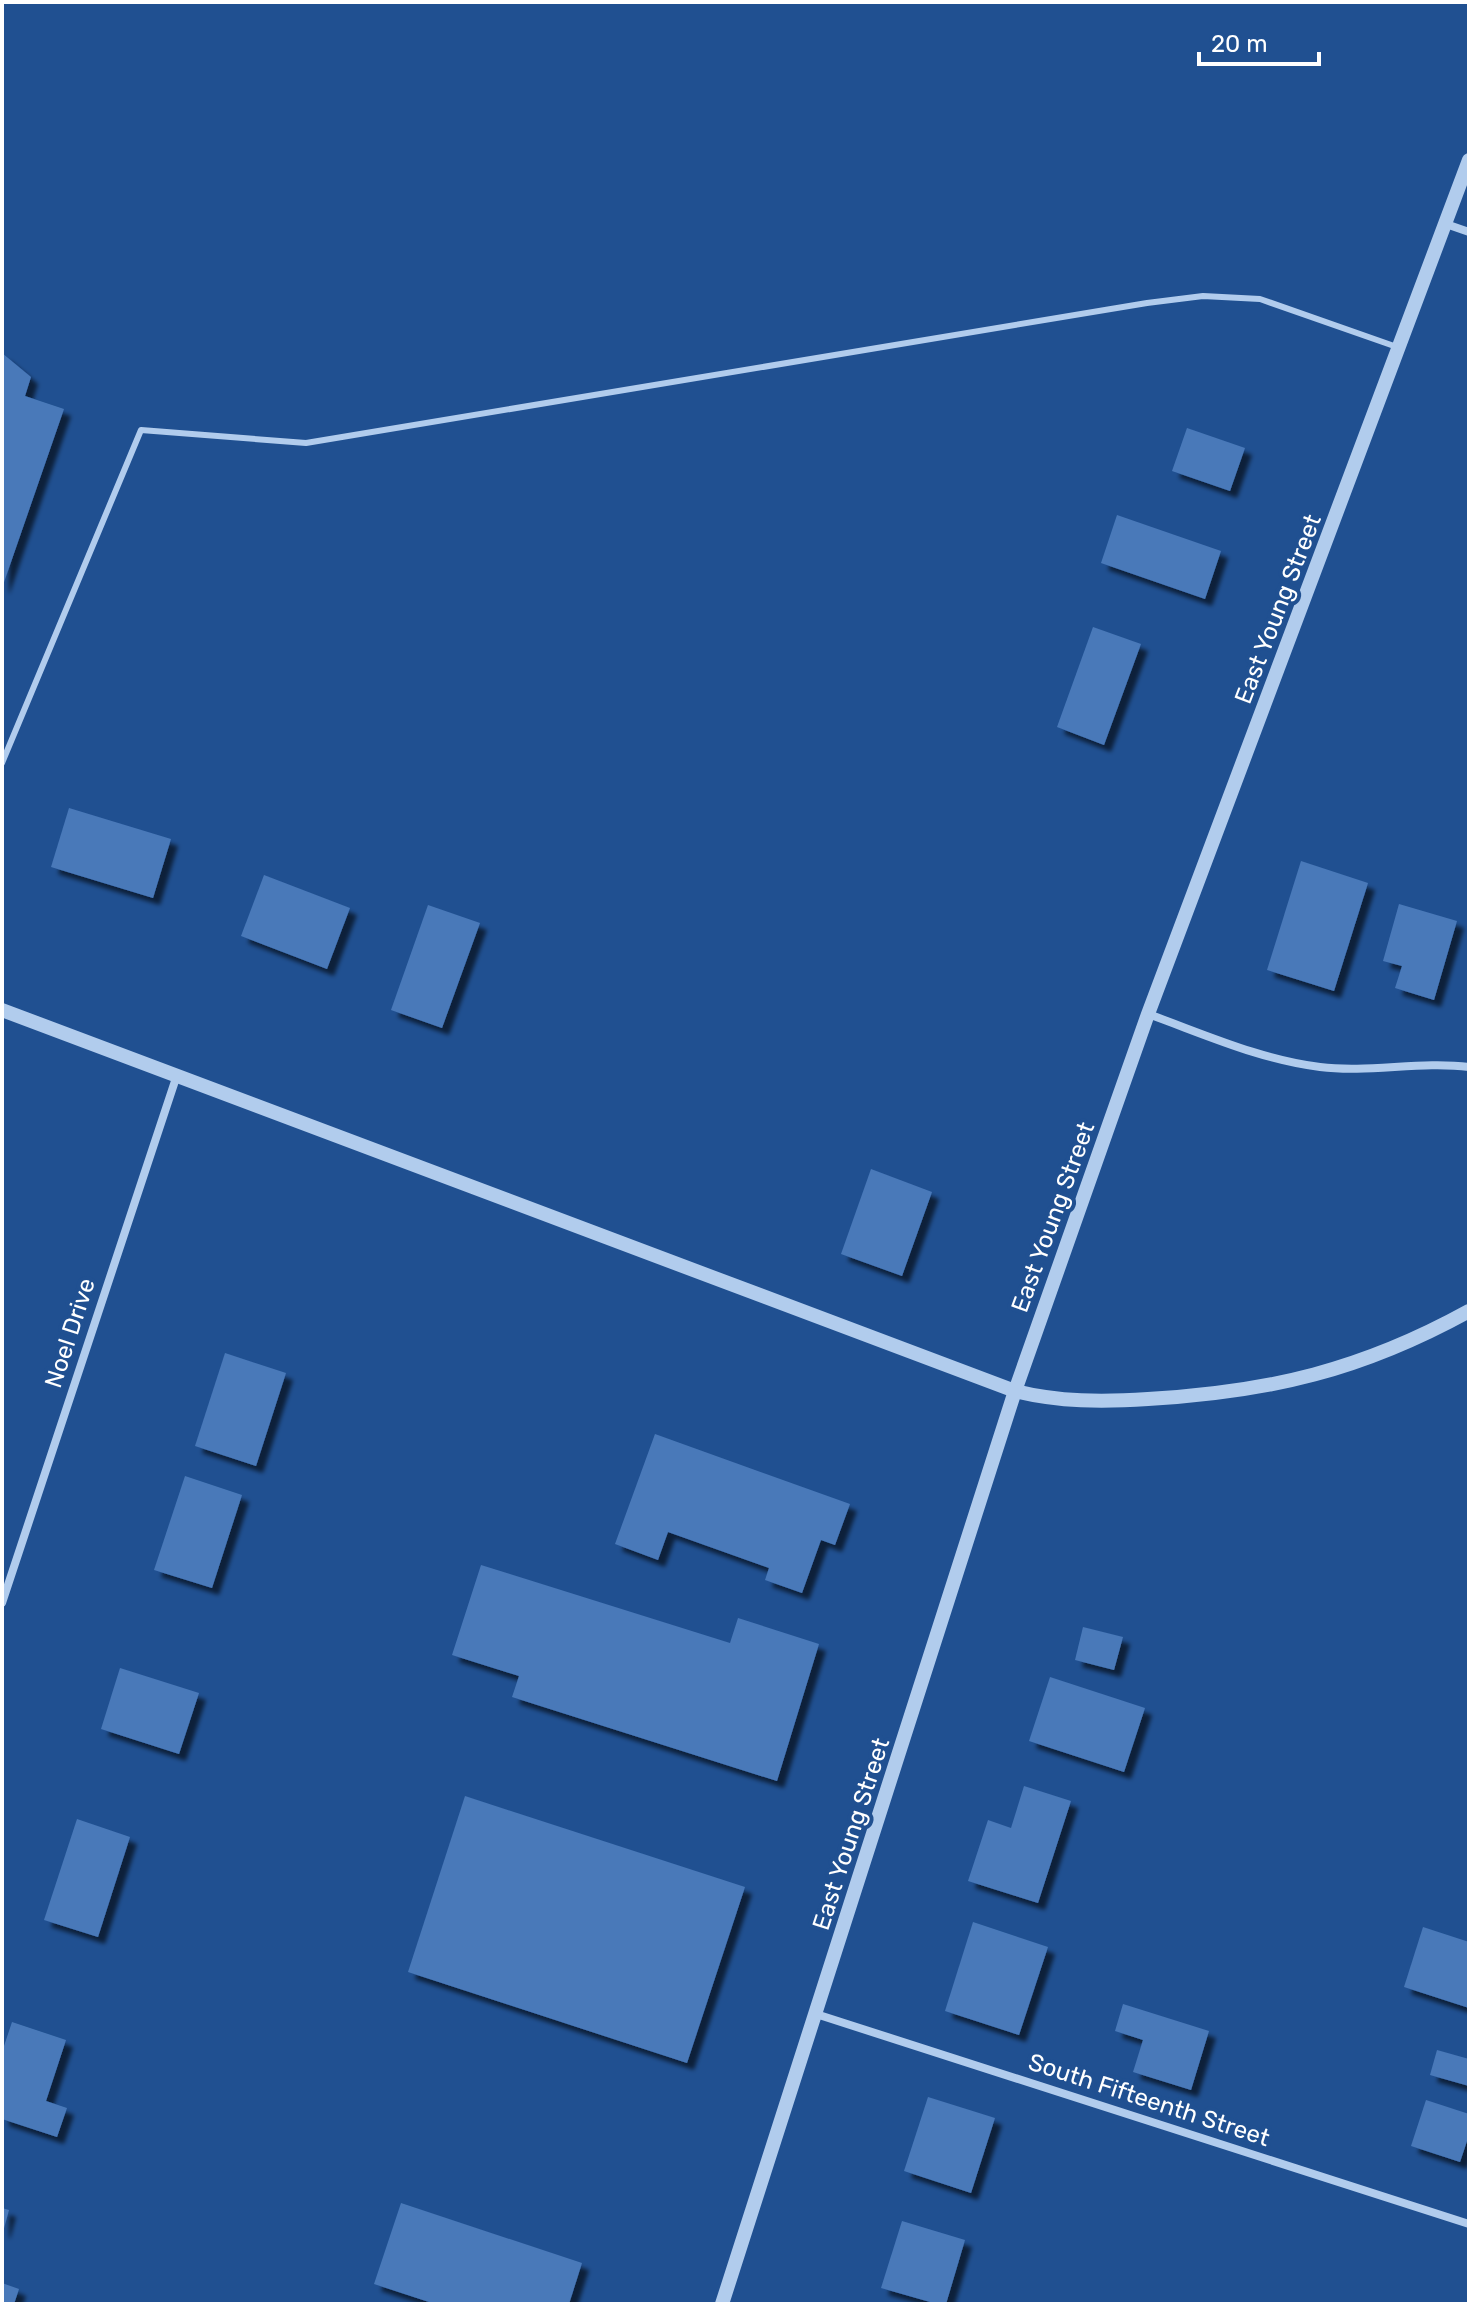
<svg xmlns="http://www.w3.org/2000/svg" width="1471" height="2306" viewBox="0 0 1471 2306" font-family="Rubik,sans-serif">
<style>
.building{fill:#4979b9;filter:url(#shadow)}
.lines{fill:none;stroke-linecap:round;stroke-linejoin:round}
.service{stroke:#b1cced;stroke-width:6}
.minor{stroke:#b1cced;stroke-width:8}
.tertiary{stroke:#b1cced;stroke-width:14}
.labels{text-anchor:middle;stroke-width:8;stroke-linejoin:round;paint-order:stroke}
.street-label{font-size:24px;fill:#fff;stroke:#205091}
</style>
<defs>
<filter id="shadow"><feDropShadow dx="7" dy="7" stdDeviation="2" flood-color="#0009"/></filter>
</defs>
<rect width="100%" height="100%" fill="#205091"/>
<!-- building -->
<g class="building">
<path d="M2 353 31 377 25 396 64 409 2 588Z"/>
<path d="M1187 428 1245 448 1230 491 1172 471Z"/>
<path d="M1117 515 1221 551 1205 599 1101 563Z"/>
<path d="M1093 627 1141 644 1104 745 1057 727Z"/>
<path d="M69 808 171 839 153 898 51 867Z"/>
<path d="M1301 861 1368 883 1334 991 1267 970Z"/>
<path d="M264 875 350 908 327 969 241 936Z"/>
<path d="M1399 904 1457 921 1434 1000 1395 988 1402 966 1383 961Z"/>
<path d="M428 905 480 923 442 1028 391 1010Z"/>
<path d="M871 1169 932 1192 902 1276 841 1254Z"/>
<path d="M225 1353 286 1373 256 1466 195 1446Z"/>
<path d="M655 1434 850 1504 835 1545 821 1540 802 1593 765 1580 769 1568 668 1532 658 1560 615 1544Z"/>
<path d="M185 1476 242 1495 212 1588 154 1570Z"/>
<path d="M481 1565 730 1643 738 1618 819 1644 777 1781 512 1697 519 1676 452 1655Z"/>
<path d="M1083 1627 1123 1637 1114 1670 1075 1660Z"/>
<path d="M120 1668 199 1693 179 1754 101 1729Z"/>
<path d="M1050 1677 1145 1708 1124 1772 1029 1741Z"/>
<path d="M1024 1786 1071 1801 1038 1903 968 1881 988 1820 1011 1828Z"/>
<path d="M465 1796 745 1887 687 2063 408 1972Z"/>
<path d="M77 1819 130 1837 98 1937 44 1920Z"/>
<path d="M973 1922 1048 1947 1019 2035 945 2011Z"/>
<path d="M1423 1927 1469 1942V2008L1404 1987Z"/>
<path d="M1123 2004 1209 2031 1191 2090 1133 2072 1143 2040 1115 2031Z"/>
<path d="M12 2022 66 2040 46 2101 67 2108 57 2137 2 2119V2052Z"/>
<path d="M1437 2050 1469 2059V2086L1430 2075Z"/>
<path d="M928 2097 995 2118 971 2193 904 2171Z"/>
<path d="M1426 2100 1469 2114V2135L1460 2162 1411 2146Z"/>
<path d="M401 2203 582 2263 569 2304H435L374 2284Z"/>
<path d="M2 2208 9 2210 3 2232 2 2231Z"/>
<path d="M902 2221 965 2240 946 2304H937L881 2288Z"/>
<path d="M2 2283 19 2289 14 2304H2Z"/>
</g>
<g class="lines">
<!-- service -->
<path class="service" d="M2 763 141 430 306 443 1147 303 1203 296 1260 299 1397 347"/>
<!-- minor -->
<g class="minor">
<path d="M1446 224 1469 232"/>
<path d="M1148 1014C1204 1034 1261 1060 1320 1067 1369 1073 1420 1061 1469 1067"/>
<path d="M2 1603 177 1075"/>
<path d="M816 2014 1469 2224"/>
</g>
<!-- tertiary -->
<g class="tertiary">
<path d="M2 1010 1015 1391C1059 1402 1103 1402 1148 1399 1270 1392 1362 1370 1469 1311"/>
<path d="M722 2304 1015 1391 1148 1014 1469 160"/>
</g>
</g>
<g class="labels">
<!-- street labels -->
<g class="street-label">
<text transform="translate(1278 609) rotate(-69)" y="8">East Young Street</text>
<text transform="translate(1053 1217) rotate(-70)" y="8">East Young Street</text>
<text transform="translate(70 1333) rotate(-72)" y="8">Noel Drive</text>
<text transform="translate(851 1834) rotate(-72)" y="8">East Young Street</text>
<text transform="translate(1149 2100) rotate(18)" y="8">South Fifteenth Street</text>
</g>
</g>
<!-- border -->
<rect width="1471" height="2306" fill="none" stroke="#ffffff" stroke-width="8"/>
<!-- scale -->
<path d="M1199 52v12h120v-12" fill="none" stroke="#ffffff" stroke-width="4"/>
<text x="1211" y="52" font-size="24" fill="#ffffff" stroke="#205091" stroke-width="6" paint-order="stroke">20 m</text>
</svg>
